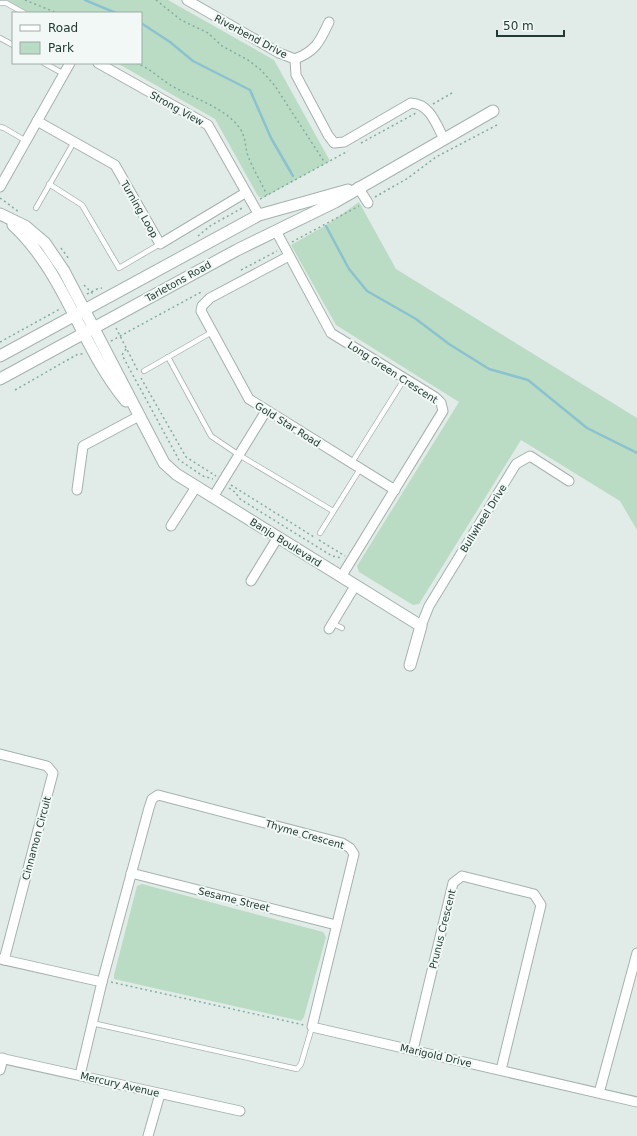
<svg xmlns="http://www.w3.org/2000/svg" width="637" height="1136" viewBox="0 0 637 1136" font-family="'DejaVu Sans',sans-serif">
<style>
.green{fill:#badcc4}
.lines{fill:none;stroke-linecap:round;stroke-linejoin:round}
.stream{stroke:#8ac3cf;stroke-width:2.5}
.service-casing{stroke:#a4b3ae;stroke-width:6}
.minor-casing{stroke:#a4b3ae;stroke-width:11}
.tertiary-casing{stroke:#a4b3ae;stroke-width:13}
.path{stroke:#82aea1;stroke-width:1.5;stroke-dasharray:2 3;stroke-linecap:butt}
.service{stroke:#fff;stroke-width:4.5}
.minor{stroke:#fff;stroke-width:9}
.tertiary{stroke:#fff;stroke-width:11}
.labels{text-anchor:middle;stroke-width:4;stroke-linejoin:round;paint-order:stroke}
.street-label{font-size:10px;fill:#223b35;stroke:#f1f8f5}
</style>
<rect width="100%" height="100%" fill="#e1ebe7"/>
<!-- green -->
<g class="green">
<path d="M6 0H168L274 60 330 161 263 198 258 196 215 119 117 63H141V13H29Z"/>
<path d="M359 202 396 269 637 418V530L620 501 521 440 419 604 413 605 359 572 357 566 459 402 336 325 291 245 328 224Z"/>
<path d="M142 884 323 932 326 937 304 1017 301 1021 114 979V975L137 886Z"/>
</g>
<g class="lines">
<!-- stream -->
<g class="stream">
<path d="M85 0 116 13"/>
<path d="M141 23 170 42 193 61 250 90 271 138 293 176"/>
<path d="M326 226 349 269 367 291 416 319 449 344 489 369 528 380 587 428 637 453"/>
</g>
<defs>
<g id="service">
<path d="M0 3H6L24 13"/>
<path d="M0 38 13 45"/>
<path d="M44 63 64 74"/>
<path d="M0 127 4 128 26 141"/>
<path d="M49 184 82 205 119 268 160 244"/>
<path d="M36 208 74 142"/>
<path d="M168 357 211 436 239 455 333 511"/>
<path d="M144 371 212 332"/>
<path d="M351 464 405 378"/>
<path d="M320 533 360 469"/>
<path d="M332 623 342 628"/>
<path d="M92 1023 297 1069 301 1064 312 1027"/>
</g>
<g id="minor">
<path d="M187 0 279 53 295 59"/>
<path d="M295 59 296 75 328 135 334 143 344 142 411 103C430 104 436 124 444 139"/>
<path d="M295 59C316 51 320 41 329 22"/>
<path d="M98 63 208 125 259 215"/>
<path d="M37 121 115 165 160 244 245 193"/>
<path d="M0 187 70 63"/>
<path d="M358 187 368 203"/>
<path d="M276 231 331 333 435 397 441 403 443 411 341 577"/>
<path d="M289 256 210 298 202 306 201 311 249 399 395 490"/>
<path d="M77 490 83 446 139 416"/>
<path d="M213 497 266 411"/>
<path d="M171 526 196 487"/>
<path d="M251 581 278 537"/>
<path d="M421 626 429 606 516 464 530 456 569 481"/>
<path d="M329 629 355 586"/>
<path d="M0 754 47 766 53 773 4 960"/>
<path d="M131 873 336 925"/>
<path d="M0 959 102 982"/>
<path d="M413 1050 453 883 462 876 534 894 541 905 501 1070"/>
<path d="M0 1058 240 1111"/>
<path d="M0 1070 3 1058"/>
<path d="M80 1075 102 982 149 808 152 799 158 795 342 843 350 848 354 854 312 1027 637 1102"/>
<path d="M599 1093 637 953"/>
<path d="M148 1136 160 1094"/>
</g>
<g id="tertiary">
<path d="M0 214 25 226 45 243 64 271 164 463 176 474 421 626 410 665"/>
<path d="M13 225C65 273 81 347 126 401"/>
<path d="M0 356 259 215 348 190"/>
<path d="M0 379 237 250 335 202 493 111"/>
</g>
</defs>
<!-- service casing -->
<use href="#service" class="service-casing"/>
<!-- minor casing -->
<use href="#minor" class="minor-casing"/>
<!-- tertiary casing -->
<use href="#tertiary" class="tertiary-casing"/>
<!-- path -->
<g class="path">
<path d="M25 0 57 13"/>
<path d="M156 0 181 20 208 33 222 46 248 60 261 70 275 86 325 163"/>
<path d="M136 63C150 68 160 79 172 86 194 99 227 108 241 130 246 139 245 147 248 156 253 169 261 182 267 195"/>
<path d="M433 104 452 93"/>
<path d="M361 143 416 113"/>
<path d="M375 197 408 178 436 157 497 125"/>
<path d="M0 198 19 212"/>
<path d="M260 199 348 151"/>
<path d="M198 236 210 226 244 207"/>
<path d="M292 242 359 206"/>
<path d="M61 248 69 259"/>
<path d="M241 270 277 251"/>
<path d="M84 285 94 295"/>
<path d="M87 294 97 289 102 288"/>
<path d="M116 328 138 371"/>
<path d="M111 341 203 291"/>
<path d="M0 342 60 309"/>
<path d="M126 349 122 355 179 460 203 476 213 479"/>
<path d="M141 378 186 457 216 476"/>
<path d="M15 390 78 354H83"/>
<path d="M231 485 314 537"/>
<path d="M229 488 235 492 240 499 332 556 342 558"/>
<path d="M319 540 345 556"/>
<path d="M111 982 304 1025"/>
</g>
<!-- service -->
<use href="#service" class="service"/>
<!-- minor -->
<use href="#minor" class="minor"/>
<!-- tertiary -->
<use href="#tertiary" class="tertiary"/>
</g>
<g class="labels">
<!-- street labels -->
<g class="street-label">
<text transform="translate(251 36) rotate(28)" y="4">Riverbend Drive</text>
<text transform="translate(177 108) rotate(29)" y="4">Strong View</text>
<text transform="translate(140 209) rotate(60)" y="4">Turning Loop</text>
<text transform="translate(178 281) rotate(-29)" y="4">Tarletons Road</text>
<text transform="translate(393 372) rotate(33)" y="4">Long Green Crescent</text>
<text transform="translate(288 424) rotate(32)" y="4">Gold Star Road</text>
<text transform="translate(483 518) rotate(-58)" y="4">Bullwheel Drive</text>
<text transform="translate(286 542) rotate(32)" y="4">Banjo Boulevard</text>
<text transform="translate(305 834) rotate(16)" y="4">Thyme Crescent</text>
<text transform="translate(36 838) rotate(-75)" y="4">Cinnamon Circuit</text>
<text transform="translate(234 899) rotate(14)" y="4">Sesame Street</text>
<text transform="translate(442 929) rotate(-76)" y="4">Prunus Crescent</text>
<text transform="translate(436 1055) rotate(13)" y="4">Marigold Drive</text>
<text transform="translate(120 1084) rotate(13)" y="4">Mercury Avenue</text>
</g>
</g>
<!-- legend -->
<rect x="12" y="12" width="130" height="52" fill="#f1f8f5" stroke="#9eaca8"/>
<rect x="20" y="25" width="20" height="6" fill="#ffffff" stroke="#9eaca8"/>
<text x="48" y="32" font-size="12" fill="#223b35">Road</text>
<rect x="20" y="42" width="20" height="12" fill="#badcc4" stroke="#9eaca8"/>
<text x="48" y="52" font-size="12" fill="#223b35">Park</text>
<!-- scale -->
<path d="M497 30v6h67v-6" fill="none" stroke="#223b35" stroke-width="2"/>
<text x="503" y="30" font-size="12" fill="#223b35" stroke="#f1f8f5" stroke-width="3" paint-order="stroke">50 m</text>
</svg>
